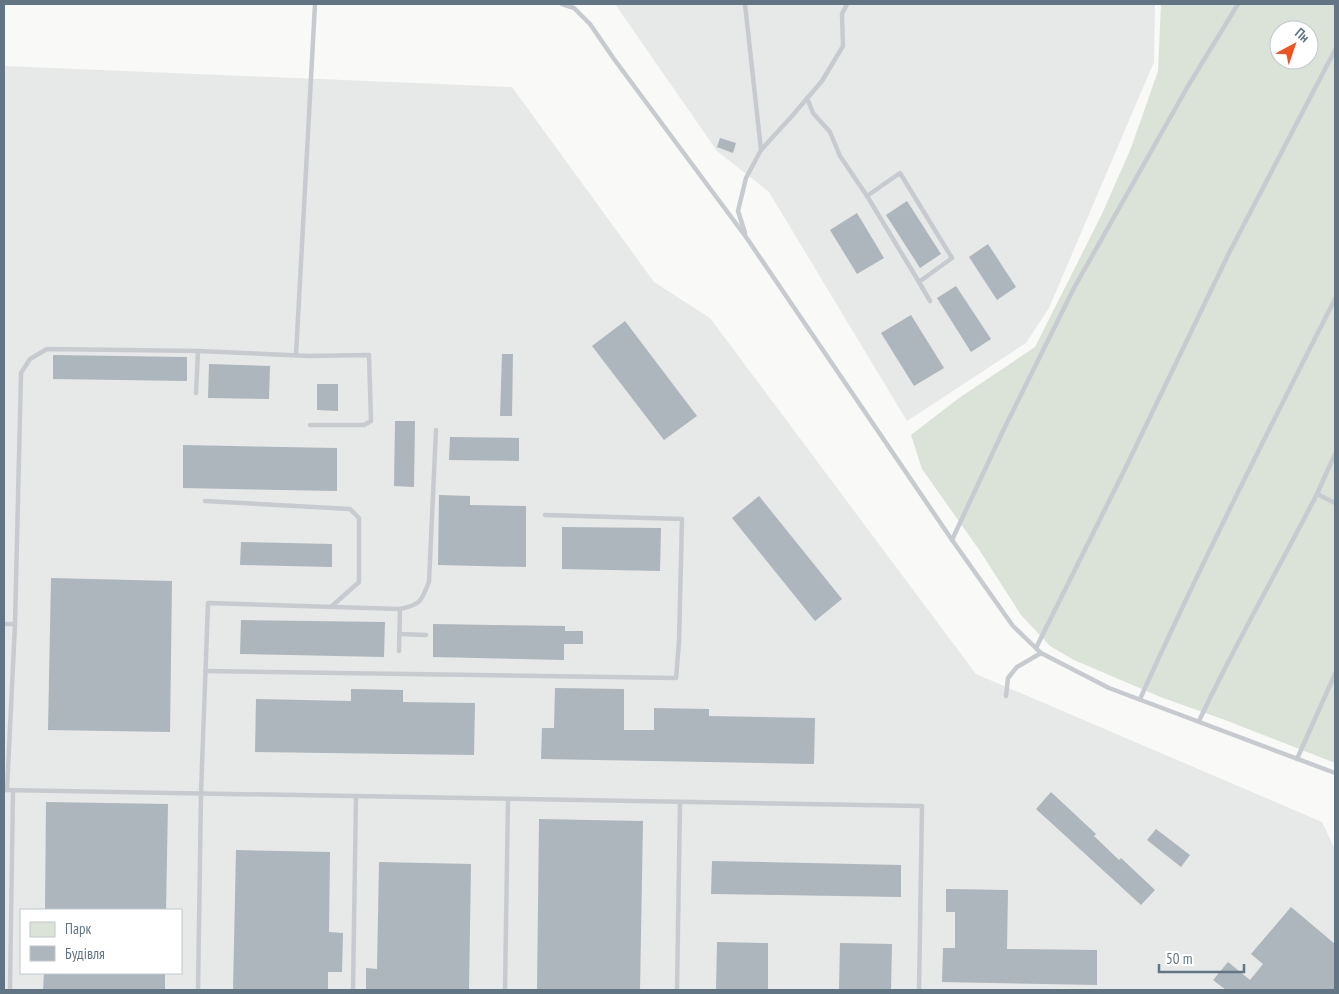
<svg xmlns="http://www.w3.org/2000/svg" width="1339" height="994" viewBox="0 0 1339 994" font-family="'PT Sans Narrow',sans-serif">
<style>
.built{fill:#e7e8e8;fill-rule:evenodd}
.green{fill:#dbe2d8;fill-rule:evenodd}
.building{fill:#adb6bc}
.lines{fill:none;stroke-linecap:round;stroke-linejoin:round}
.service{stroke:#c7cbcf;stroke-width:4.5}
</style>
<rect width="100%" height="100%" fill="#f9f9f7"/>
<!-- built -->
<g class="built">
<path d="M615 4H1155L1154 62 1049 308 1026 343 907 421 769 192 717 151Z"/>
<path d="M4 66 512 87 654 282 710 318 976 674 1322 822 1335 849V990H4ZM21 910H181V973H21Z"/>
</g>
<!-- green -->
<path class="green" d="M1161 4H1335V763L1225 720 1163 698 1074 660 1050 646 1021 615 980 551 922 469 911 435 959 398 1035 347 1102 214 1131 148 1158 71ZM1279 30H1309V60H1279Z"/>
<!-- building -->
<g class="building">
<path d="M720 138 736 143 733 153 717 147Z"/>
<path d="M907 201 941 254 920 268 886 215Z"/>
<path d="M857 213 884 258 857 274 830 230Z"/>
<path d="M988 244 1016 287 997 300 969 257Z"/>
<path d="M956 286 991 339 971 352 937 298Z"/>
<path d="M911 315 944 368 914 386 881 333Z"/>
<path d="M625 321 697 416 664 440 592 346Z"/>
<path d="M502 354H513L512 416H500Z"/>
<path d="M53 355 187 357V381L53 379Z"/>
<path d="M209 364 270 366 269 399 208 398Z"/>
<path d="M317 384H338V411L317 410Z"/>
<path d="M395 421H415L414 487 394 486Z"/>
<path d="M450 437 519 438V461L449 460Z"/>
<path d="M183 445 337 448V491L183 488Z"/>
<path d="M439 495 470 496V505L526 506V567L438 565Z"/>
<path d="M759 496 842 599 815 621 732 518Z"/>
<path d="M562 527 661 528 660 571 562 569Z"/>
<path d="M241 542 332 544V567L240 565Z"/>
<path d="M51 578 172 581 170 732 48 730Z"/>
<path d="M241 620 385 622 384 657 240 654Z"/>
<path d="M433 624 565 626V631H583V644H564V660L433 657Z"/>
<path d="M555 688 624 689V730H654V708L709 709V716L815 718 814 764 541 759 542 728H554Z"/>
<path d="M351 689 403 690V702L475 703 474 755 255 752 256 699 351 701Z"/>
<path d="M1051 792 1096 834 1094 836 1119 860 1121 858 1155 890 1141 905 1036 809Z"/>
<path d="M46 802 168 804 166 910H45Z"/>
<path d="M539 819 643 821 640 990H537Z"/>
<path d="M1156 829 1190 855 1181 867 1147 840Z"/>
<path d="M236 850 330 852 329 932 343 933 342 972H328V990H233Z"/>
<path d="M712 861 901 865V897L711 894Z"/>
<path d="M379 862 471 864 469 990H366V968L377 969Z"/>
<path d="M946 889 1008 890 1007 949 1097 950V985L942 982 943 948H955V912H946Z"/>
<path d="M1291 907 1335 944V990H1226L1213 980 1228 962 1250 980 1263 964 1251 954Z"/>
<path d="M717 942 768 943V990H716Z"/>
<path d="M840 943 892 944 891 990H839Z"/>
<path d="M44 973H165V990H43Z"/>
</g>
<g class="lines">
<!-- service -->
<g class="service">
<path d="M562 4 574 8 590 24 614 59 746 237 950 537 1013 626 1041 653 1109 688 1335 773"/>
<path d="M745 4 761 150"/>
<path d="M807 98 813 113 830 132 840 156 867 196 900 173 952 258 919 282 930 301"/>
<path d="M867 196 919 282"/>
<path d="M745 233 738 211 746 178 761 150 792 116 822 81 843 46 842 14 847 4"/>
<path d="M296 355 315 4"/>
<path d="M196 393 198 351"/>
<path d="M1335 454 1317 494 1335 503"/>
<path d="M205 501 350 509 359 518V582L332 606"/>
<path d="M952 540 1002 433 1074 288 1188 86 1238 4"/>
<path d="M4 624H15L21 373 30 359 47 349 198 351 309 356 369 355 371 421 364 425H310"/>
<path d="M399 634 426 635"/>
<path d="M1036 648 1125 469 1229 253 1335 50"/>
<path d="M399 651 400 609"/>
<path d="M205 671 676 678 679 642 682 519 545 515"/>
<path d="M1006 696 1008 678 1017 667 1041 653"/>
<path d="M1140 699C1201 564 1268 431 1335 299"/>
<path d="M1199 721C1235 644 1278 570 1317 494"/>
<path d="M1297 759 1335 674"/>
<path d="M4 790 922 806 919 990"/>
<path d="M7 790 15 624"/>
<path d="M10 990 13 790"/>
<path d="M198 990 201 793 208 603 400 609C422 604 421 601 429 582L436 430"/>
<path d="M353 990 356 796"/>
<path d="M505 990 508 799"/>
<path d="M677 990 680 802"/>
</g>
</g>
<!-- border -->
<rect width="1339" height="994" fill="none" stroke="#627584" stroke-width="10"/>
<!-- legend -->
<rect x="20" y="909" width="162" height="65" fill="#ffffff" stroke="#c0c8ce"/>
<rect x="30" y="922" width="25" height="15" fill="#dbe2d8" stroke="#c0c8ce"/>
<text x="65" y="934" font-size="15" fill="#627584">Парк</text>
<rect x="30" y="946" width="25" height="15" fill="#adb6bc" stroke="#c0c8ce"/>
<text x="65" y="959" font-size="15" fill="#627584">Будівля</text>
<!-- north arrow -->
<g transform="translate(1294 45) rotate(40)"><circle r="24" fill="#ffffff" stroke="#c0c8ce"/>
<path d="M0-4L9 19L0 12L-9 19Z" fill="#f05220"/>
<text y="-8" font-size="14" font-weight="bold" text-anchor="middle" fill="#627584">Пн</text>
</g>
<!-- scale -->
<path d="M1159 964v8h85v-8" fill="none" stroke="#627584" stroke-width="2.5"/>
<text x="1166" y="964" font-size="15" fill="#627584" stroke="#ffffff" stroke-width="4" paint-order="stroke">50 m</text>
</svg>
